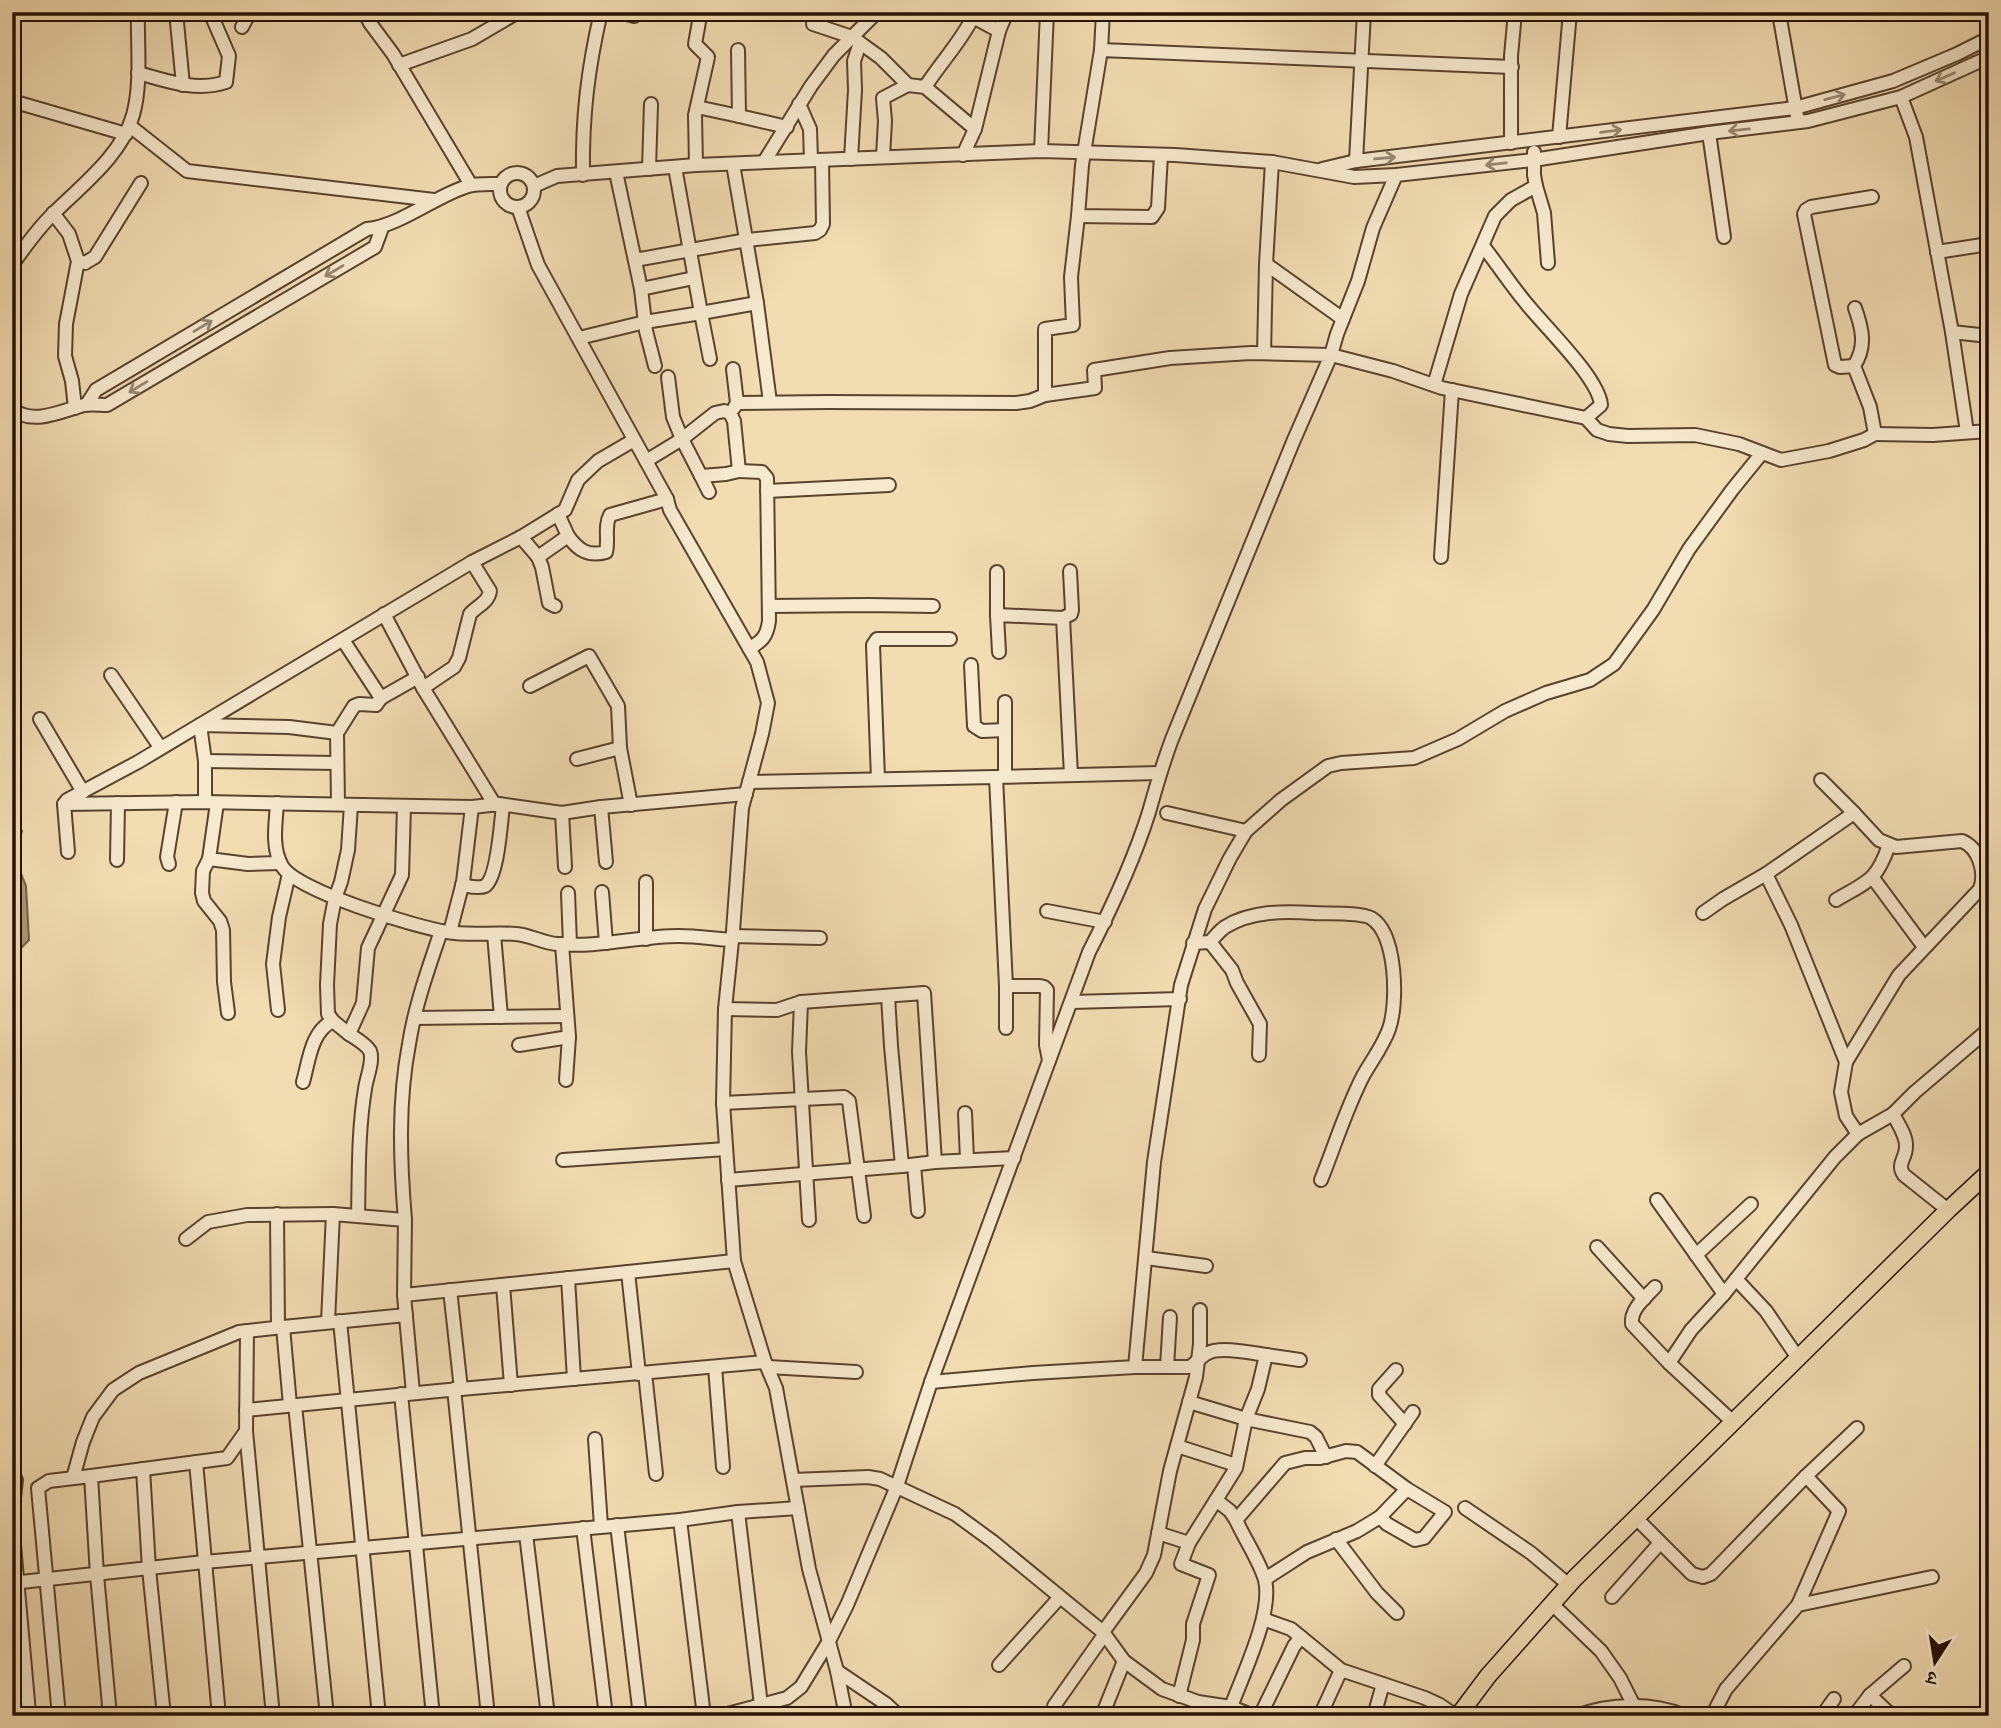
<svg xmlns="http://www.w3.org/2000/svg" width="2001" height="1728" viewBox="0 0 2001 1728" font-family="Vollkorn,'Noto Serif Devanagari',serif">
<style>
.water{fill:#ac9776;stroke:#766147;stroke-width:2}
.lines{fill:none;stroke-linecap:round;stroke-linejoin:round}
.minor-casing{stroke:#58432d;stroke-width:16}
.major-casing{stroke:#251000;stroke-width:19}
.minor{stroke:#f7e9ce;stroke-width:12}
.major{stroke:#f2ddb3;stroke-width:16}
.oneway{stroke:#988771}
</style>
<rect width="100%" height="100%" fill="#f2ddb3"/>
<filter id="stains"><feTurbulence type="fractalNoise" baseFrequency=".00286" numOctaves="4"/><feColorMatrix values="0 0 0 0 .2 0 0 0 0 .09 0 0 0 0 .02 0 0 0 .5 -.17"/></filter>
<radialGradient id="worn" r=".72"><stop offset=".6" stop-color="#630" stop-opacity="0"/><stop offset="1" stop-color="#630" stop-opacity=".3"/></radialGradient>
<!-- water -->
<path class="water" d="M12 817 22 831 15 859 26 886 29 940 12 957Z"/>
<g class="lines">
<defs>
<g id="minor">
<path d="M176 12 183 85"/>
<path d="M364 12 370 23 393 54 471 185"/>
<path d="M619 12 634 16 637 12"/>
<path d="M801 12 814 15 813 24 852 37 881 58 908 85 925 87 975 129"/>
<path d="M1783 12 1779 13 1797 116"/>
<path d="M242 27 250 12"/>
<path d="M1101 50 1103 12"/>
<path d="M399 65 472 39 518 12"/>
<path d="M138 73C167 81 196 92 226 82L229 56 210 12"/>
<path d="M925 87C941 62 960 43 973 17L999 31"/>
<path d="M1901 97 1916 137 1952 332 1967 432"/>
<path d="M12 101 126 134"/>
<path d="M799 104 810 129 811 160"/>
<path d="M697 107 739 116 738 50"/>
<path d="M739 116 787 127"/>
<path d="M130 126 187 171 434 200"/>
<path d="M1709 133 1724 237"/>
<path d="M1559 137 1570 12"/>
<path d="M1511 143V56L1515 12"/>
<path d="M1041 151 1047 12"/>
<path d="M963 155 975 129 999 31 1007 12"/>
<path d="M1161 155 1158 208 1152 217 1078 216 1082 165 1101 50 1512 67"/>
<path d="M883 157 885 121 883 98 908 85"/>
<path d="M851 159 855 90 854 61 860 43"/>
<path d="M1356 161 1364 12"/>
<path d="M764 162 811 86 834 55 877 12"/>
<path d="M733 164 757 303 770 402"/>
<path d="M696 165 695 115 708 57 695 44 700 16 698 12"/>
<path d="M649 169 651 104"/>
<path d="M1322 169 1356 161 1795 108 1893 81 1957 54 1989 38"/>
<path d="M616 172 641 289 646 331 655 366"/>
<circle cx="517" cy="190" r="17"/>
<path d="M583 175C582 117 588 68 601 12"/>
<path d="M1396 175 1373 228 1358 281 1337 334 1331 355 1393 371 1442 388 1586 418 1597 430 1609 434 1628 436 1695 435 1739 444 1781 460 1829 451 1864 440 1875 434 1870 407 1854 366C1867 346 1862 328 1855 308"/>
<path d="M534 186 557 176 696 165 1041 151 1175 155 1272 162 1354 177 1396 175 1533 160 1709 133 1808 121 1901 97 1989 57"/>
<path d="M1536 186 1544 213 1548 263"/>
<path d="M518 207 538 265 667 499 670 510 757 662 768 703 762 734 742 808 733 931 725 1009 723 1103 734 1261 765 1362 776 1388 809 1569 837 1671 846 1716"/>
<path d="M53 213 69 234 78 261 66 324 65 356 72 381 75 408"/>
<path d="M1483 246C1498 265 1511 285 1526 303 1544 326 1599 378 1601 405L1586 418"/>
<path d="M1937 252 1989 244"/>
<path d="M635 260 747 240 815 233 820 230 823 224 822 160"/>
<path d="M78 261 85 263 95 257 141 183"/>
<path d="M1266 264 1343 319"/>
<path d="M12 265C25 247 37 229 53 214 81 186 122 155 133 115 142 83 137 45 138 12"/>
<path d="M641 289 694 278"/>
<path d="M1952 332 1989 336"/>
<path d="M579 338 645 322 701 313 675 167"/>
<path d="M1264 353 1266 264 1272 162"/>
<path d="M710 359 701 313 757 303"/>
<path d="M1854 366 1840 367 1835 365 1804 214 1806 210 1811 207 1872 197"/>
<path d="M733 369 737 403 734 408"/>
<path d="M668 377 673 417 682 439 701 476"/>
<path d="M1434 385 1461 294 1495 216 1511 200 1536 186 1534 175V152"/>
<path d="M737 403 828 402 1016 403 1030 401 1045 395"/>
<path d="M87 404 96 390 367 229C400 226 435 196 468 186 478 183 491 184 501 184"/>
<path d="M12 409C33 426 61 411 84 405 92 404 100 405 107 405L375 247 382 228"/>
<path d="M1875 434 1933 435 1989 431"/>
<path d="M634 440 598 461 578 480 565 510 521 537 472 562 138 762 67 800 64 804 205 802 472 807 499 804 562 813 601 807 746 794"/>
<path d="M646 461 682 439 715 413 724 411 730 413 734 421 739 471 726 474 701 476 709 492"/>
<path d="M739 471 762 472 767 478 769 621C767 636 762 642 749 648"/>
<path d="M767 491 889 485"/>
<path d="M568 536C578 550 588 557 606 552 609 540 604 526 610 515L667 499"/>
<path d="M521 537 538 557 568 536 558 514"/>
<path d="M538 557 542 567 549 603 555 606"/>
<path d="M1441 557 1452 390"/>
<path d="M997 572V615"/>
<path d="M769 606 868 605 933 606"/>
<path d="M384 614 423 688 495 805"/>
<path d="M1063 618 1071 614 1072 610 1070 571"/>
<path d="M343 640 381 698 418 677"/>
<path d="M999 652 997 615 1063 618 1071 775"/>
<path d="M971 665 974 726 982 731 1005 730"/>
<path d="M111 675 160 747"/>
<path d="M530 686 589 656 618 706 620 748 631 805"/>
<path d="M423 688 454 667 459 658 470 614C478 605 488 603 490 591L472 562"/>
<path d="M1005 702V776"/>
<path d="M40 719 83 792"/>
<path d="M337 733 354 706 359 704 376 705 381 698"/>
<path d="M577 759 620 748"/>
<path d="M205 761 337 763"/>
<path d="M996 777 1159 773"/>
<path d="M878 779 873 645 877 639H950"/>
<path d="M1821 780 1854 813"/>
<path d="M749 782 996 777 1006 986H1040L1044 987 1047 990 1046 1045 1049 1060"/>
<path d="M205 802V761L200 725 289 727 337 733 338 804"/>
<path d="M217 803 209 859 248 864 280 863"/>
<path d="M277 803C276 823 271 847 282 866 296 891 416 927 447 932 470 936 494 932 516 934 530 935 543 943 557 944 598 948 639 936 679 936 697 936 715 939 732 940"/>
<path d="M64 804 68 852"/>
<path d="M601 807 606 862"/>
<path d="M562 813 565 867"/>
<path d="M1167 813 1246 831"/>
<path d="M209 859 203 871 202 893 204 901 220 921 223 930 224 982 228 1013"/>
<path d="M117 860 118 803"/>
<path d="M169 864 167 857 176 802"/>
<path d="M1766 874 1791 925 1846 1062"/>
<path d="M1873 878 1924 947"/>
<path d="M462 885C468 886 479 889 485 886 498 877 501 821 503 805"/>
<path d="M602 892 606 943"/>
<path d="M568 893 570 944"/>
<path d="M1836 900C1868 881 1876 882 1889 845"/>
<path d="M1047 911 1105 922"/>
<path d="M1703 913 1723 899 1766 874 1854 813 1879 840 1896 847 1962 841C1979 848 1986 872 1980 889L1899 975 1846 1062 1841 1092 1846 1116 1858 1134 1893 1114"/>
<path d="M450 932 463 882 472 807"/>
<path d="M494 934 501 1017"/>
<path d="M733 936 820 938"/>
<path d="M646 939V882"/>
<path d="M1210 942 1232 970 1237 983 1260 1024 1259 1055"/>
<path d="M1193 943 1210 942C1215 937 1219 931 1225 927 1250 911 1284 911 1313 913 1327 914 1360 912 1371 918 1397 933 1398 1004 1389 1029 1383 1046 1372 1060 1363 1076 1346 1109 1335 1145 1321 1180"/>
<path d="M1006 986V1028"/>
<path d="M888 996 891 1046 902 1166 935 1162"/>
<path d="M801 1002 924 993 935 1162 1014 1158"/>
<path d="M1072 1002 1180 999"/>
<path d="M725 1009 777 1010 801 1002 799 1052 809 1220"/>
<path d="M278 1010 273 964 279 917 289 874"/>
<path d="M415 1018 567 1016"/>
<path d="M349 1034 333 1021 328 1014 327 985 330 924 335 898 341 882 348 850 351 805"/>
<path d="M519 1045 569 1037 562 944"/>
<path d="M566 1080 569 1037"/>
<path d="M303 1082C309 1061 311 1031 333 1021"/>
<path d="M723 1103 844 1097 849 1101 864 1216"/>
<path d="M965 1113 967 1160"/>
<path d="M563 1160 726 1149"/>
<path d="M914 1165 918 1211"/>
<path d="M728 1180 902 1166"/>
<path d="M1657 1200 1724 1294 1736 1279"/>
<path d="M1948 1210 1904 1175C1896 1164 1906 1159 1906 1147 1907 1136 1898 1124 1893 1114L1915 1092 1989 1029"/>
<path d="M277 1214 278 1327"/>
<path d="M358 1216C359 1174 358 1131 365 1089 366 1079 374 1061 370 1051 366 1044 355 1038 349 1034L363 1003 368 948 402 875 404 806"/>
<path d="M405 1220C400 1160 398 1102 409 1044 415 1005 429 967 441 931"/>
<path d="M186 1239 208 1222 247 1215 333 1214"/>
<path d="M1597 1247 1644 1299"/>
<path d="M1696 1255 1751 1204"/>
<path d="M1146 1258 1206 1266"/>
<path d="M568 1278 574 1379"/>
<path d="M503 1285 511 1385"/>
<path d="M1655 1287C1646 1297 1630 1309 1632 1324L1669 1363 1733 1422"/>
<path d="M450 1290 461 1389"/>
<path d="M340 1321 379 1716"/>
<path d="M328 1322 333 1214 405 1220 404 1295"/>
<path d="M247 1331 246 1431 273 1716"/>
<path d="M1266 1355 1300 1360"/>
<path d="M1798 1358 1766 1311 1736 1279 1835 1157 1858 1134"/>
<path d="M1669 1363 1691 1330 1724 1294"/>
<path d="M715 1367 723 1467"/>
<path d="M768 1367 856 1372"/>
<path d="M1135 1367H1189C1197 1363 1201 1356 1208 1353 1220 1346 1252 1353 1266 1355L1258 1389 1246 1419 1236 1468 1216 1500 1230 1511 1236 1520C1244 1538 1260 1562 1265 1580 1273 1613 1243 1674 1231 1707"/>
<path d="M1167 1367 1170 1317"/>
<path d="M1396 1370 1379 1389V1395L1405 1424"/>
<path d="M645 1373 656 1474"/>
<path d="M639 1374 628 1272 734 1261"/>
<path d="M931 1382 1033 1373 1135 1367 1154 1162 1181 985 1205 909 1230 858 1246 831 1281 800 1328 766 1341 763 1414 758 1458 739 1505 711 1546 693 1590 680 1614 664 1653 610 1689 549 1732 490 1762 453"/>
<path d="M454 1389 488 1716"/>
<path d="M413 1393 404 1295 628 1272"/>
<path d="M401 1394 433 1716"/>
<path d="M1189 1402 1246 1419 1310 1432 1316 1437 1326 1457"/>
<path d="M290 1405 283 1327 406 1315"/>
<path d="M295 1405 327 1716"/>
<path d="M246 1410 438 1391 765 1362"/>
<path d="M595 1439 601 1526"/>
<path d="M1177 1446 1236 1465"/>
<path d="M196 1462 219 1716"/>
<path d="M1375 1466 1413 1412"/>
<path d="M143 1469 149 1569 164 1716"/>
<path d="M12 1471 16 1480 12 1517"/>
<path d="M73 1478 83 1442 93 1417 113 1390 139 1373 239 1332 283 1327"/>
<path d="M793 1480 868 1477 880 1479 955 1514 992 1541 1103 1632 1124 1661 1162 1689 1198 1702 1231 1707 1254 1716"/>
<path d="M1465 1508 1531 1553 1569 1585"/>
<path d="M738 1512 761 1705"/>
<path d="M1380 1517 1387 1524 1415 1540 1424 1538 1445 1512 1407 1489"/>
<path d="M1636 1518 1692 1574 1703 1577 1711 1574 1806 1476 1857 1428"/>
<path d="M680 1520 704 1716"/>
<path d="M1236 1520 1285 1463 1305 1458H1320L1346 1451 1357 1452 1407 1489 1380 1517 1357 1531 1307 1552 1265 1579"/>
<path d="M12 1522 29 1713 24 1716"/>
<path d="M617 1525 640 1716"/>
<path d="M583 1528 606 1716"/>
<path d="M1158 1533 1189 1543 1216 1500"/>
<path d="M526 1534 548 1716"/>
<path d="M1336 1539 1377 1593 1397 1613"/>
<path d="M12 1583 204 1562 680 1520 738 1512 798 1508"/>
<path d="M1612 1597 1660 1543"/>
<path d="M1552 1604 1601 1651 1620 1678 1634 1706"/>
<path d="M1798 1605 1839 1511 1806 1476"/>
<path d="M1263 1619 1291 1629 1341 1670 1425 1698 1440 1705 1456 1716"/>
<path d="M1103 1632 1146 1573 1154 1555 1170 1471 1196 1377 1200 1344V1310"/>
<path d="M999 1665 1060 1597"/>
<path d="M837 1671 886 1704 899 1716"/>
<path d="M1870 1695 1892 1716"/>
<path d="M1179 1696 1193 1640V1624L1209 1575 1181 1564 1189 1543"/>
<path d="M1054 1706 1104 1635"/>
<path d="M59 1716 38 1488 49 1481 91 1476"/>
<path d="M110 1716 97 1575 91 1476 227 1458 246 1431"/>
<path d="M720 1716 787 1698 801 1687 829 1641 847 1605 897 1486 931 1382 1089 952C1112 907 1134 860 1149 812 1156 787 1163 763 1172 739L1293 442 1331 355 1251 353 1170 358 1094 370 1095 388 1045 395V329L1073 325 1071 277 1078 216"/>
<path d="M1102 1716 1124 1661"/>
<path d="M1260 1716 1294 1646 1301 1637"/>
<path d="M1320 1716 1341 1670"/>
<path d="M1374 1716 1383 1684"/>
<path d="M1576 1716C1610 1703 1652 1702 1685 1716"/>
<path d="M1712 1716 1726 1689 1798 1605 1932 1577"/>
<path d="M1822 1716 1834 1699"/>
<path d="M1854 1716 1870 1695 1904 1666"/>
</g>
<path id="major" d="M1458 1716 1488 1676 1574 1579 1948 1210 1989 1172"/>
</defs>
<!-- minor casing -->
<use href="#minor" class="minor-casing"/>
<!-- major casing -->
<use href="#major" class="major-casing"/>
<!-- minor -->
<use href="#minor" class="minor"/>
<!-- major -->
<use href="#major" class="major"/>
</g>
<!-- one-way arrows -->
<defs><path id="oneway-shaft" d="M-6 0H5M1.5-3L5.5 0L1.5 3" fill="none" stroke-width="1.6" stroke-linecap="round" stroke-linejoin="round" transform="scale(1.75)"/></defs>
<g class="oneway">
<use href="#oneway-shaft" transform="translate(1945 77) rotate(156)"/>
<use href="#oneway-shaft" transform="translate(1835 97) rotate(-15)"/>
<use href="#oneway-shaft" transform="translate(1739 130) rotate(174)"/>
<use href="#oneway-shaft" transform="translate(1611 131) rotate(-7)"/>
<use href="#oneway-shaft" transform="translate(1385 158) rotate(-5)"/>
<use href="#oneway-shaft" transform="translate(1496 164) rotate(174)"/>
<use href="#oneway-shaft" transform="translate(334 271) rotate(149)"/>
<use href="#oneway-shaft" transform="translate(203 326) rotate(-31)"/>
<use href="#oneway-shaft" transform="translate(138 387) rotate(149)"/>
</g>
<!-- margin -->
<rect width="2001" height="1728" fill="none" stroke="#f2ddb3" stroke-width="42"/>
<rect x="14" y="14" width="1973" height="1700" fill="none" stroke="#251000" stroke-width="3.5"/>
<rect x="21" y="21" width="1959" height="1686" fill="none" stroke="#251000" stroke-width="2"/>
<!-- north arrow -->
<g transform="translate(1935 1662) rotate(192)" stroke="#f7e9ce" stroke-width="5" paint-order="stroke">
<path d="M0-5L12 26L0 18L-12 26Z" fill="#251000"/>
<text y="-10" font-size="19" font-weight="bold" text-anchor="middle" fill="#251000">उ</text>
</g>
<rect width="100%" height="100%" filter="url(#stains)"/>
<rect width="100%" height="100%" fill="url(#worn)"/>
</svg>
